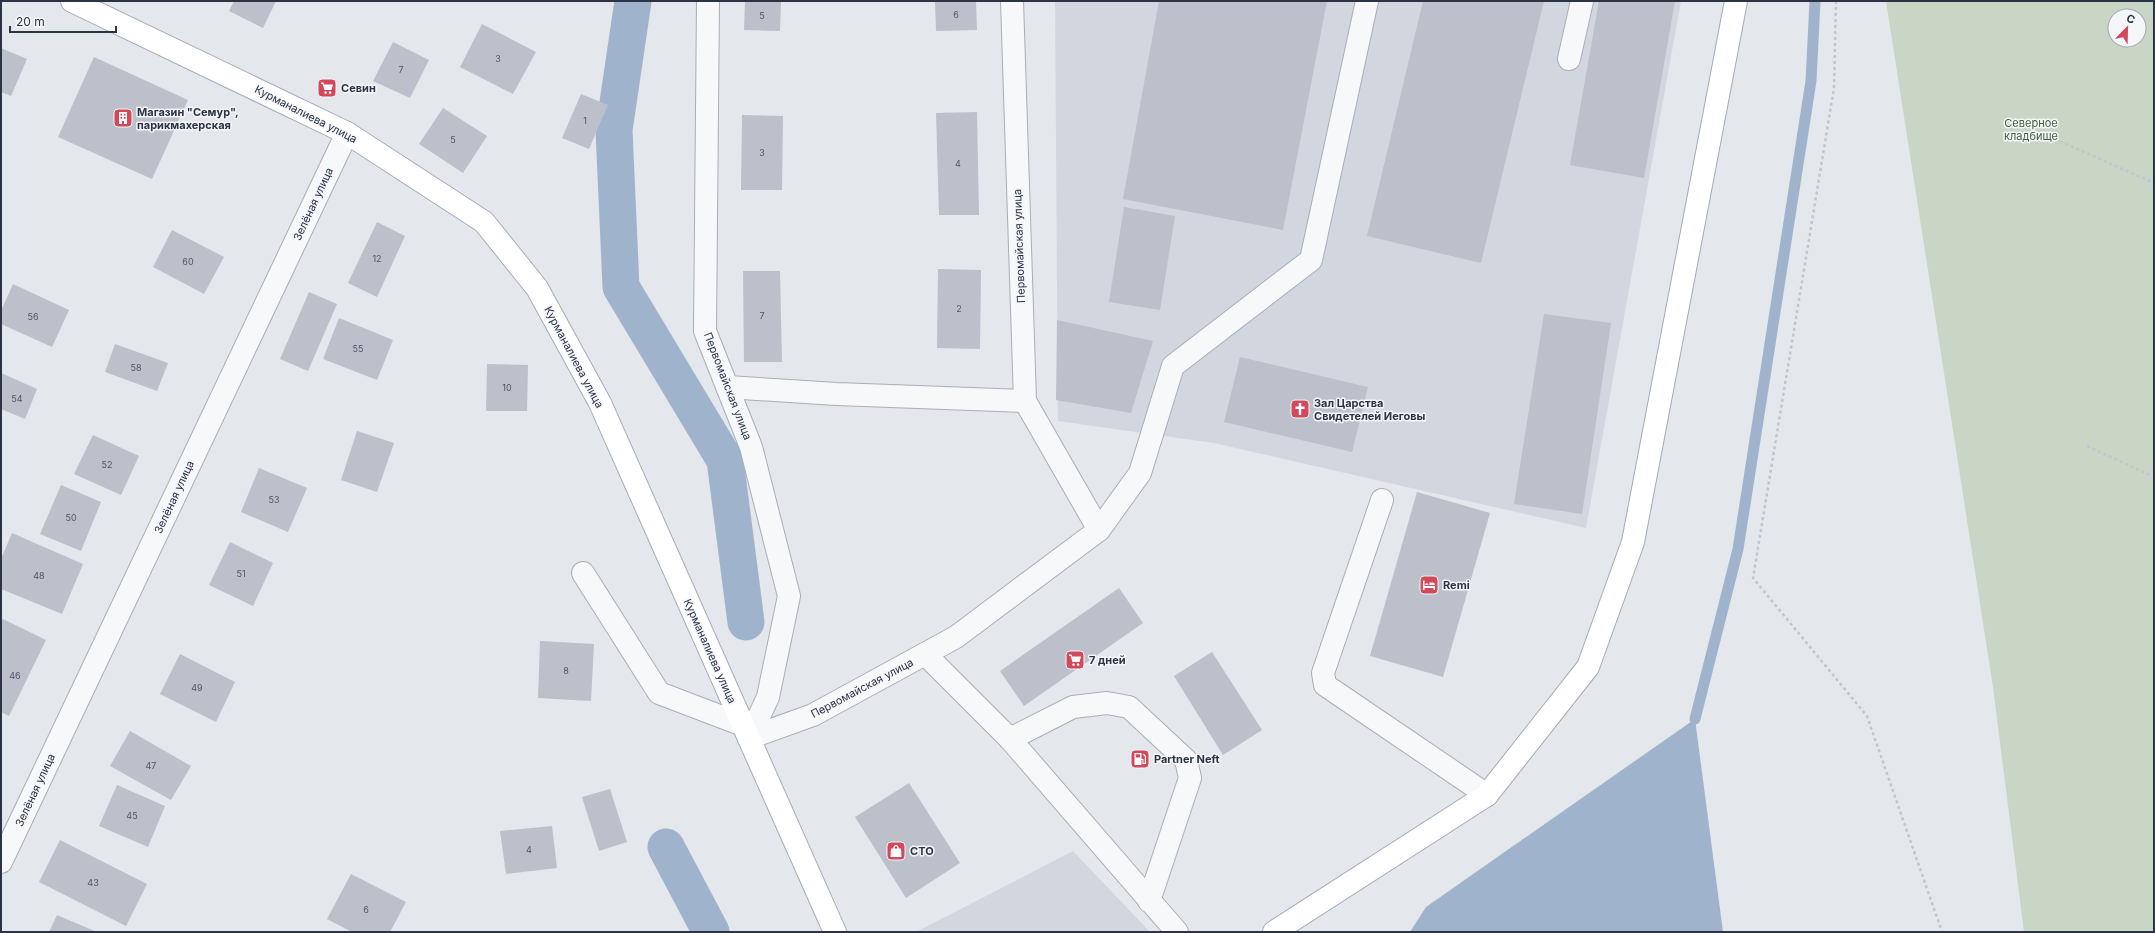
<svg xmlns="http://www.w3.org/2000/svg" width="2155" height="933" viewBox="0 0 2155 933" font-family="Inter,sans-serif">
<style>
.built{fill:#d2d6de}
.green{fill:#c9d6c5;fill-rule:evenodd}
.water{fill:#9fb4cc}
.lines{fill:none;stroke-linecap:round;stroke-linejoin:round}
.stream{stroke:#9fb4cc;stroke-width:11}
.canal{stroke:#9fb4cc;stroke-width:37}
.building{fill:#bbc0ca}
.minor-casing{stroke:#a9aeb7;stroke-width:24}
.major-casing{stroke:#a3abb8;stroke-width:24}
.path{stroke:#c2c5cb;stroke-width:2.5;stroke-dasharray:3 3;stroke-linecap:butt}
.minor{stroke:#f7f8fa;stroke-width:22}
.major{stroke:#fff;stroke-width:22}
.labels{text-anchor:middle;stroke-width:3;stroke-linejoin:round;paint-order:stroke}
.number-label{font-size:9px;fill:#4f5766}
.poi-label{font-size:11px;font-weight:bold;fill:#2b3445;stroke:#f4f6f9;text-anchor:start}
.street-label{font-size:11px;fill:#2b3445;stroke:#f4f6f9}
.park-label{font-size:11px;fill:#3f6138;stroke:#f4f6f9}
</style>
<rect width="100%" height="100%" fill="#e4e7ec"/>
<!-- built -->
<g class="built">
<path d="M1055 1H1681L1586 528 1214 443 1058 421Z"/>
<path d="M1073 851 1150 932H916Z"/>
</g>
<!-- green -->
<path class="green" d="M1886 1H2154V932H2024L1993 687ZM2115 16H2139V40H2115Z"/>
<!-- water -->
<path class="water" d="M1695 719 1723 932H1410L1426 907Z"/>
<g class="lines">
<!-- stream -->
<path class="stream" d="M1695 719 1738 549 1811 81 1815 1"/>
<!-- canal -->
<g class="canal">
<path d="M633 1 614 130 621 287 725 460 746 622"/>
<path d="M666 847 711 932"/>
</g>
</g>
<!-- building -->
<g class="building">
<path d="M234 1H276L263 28 229 11Z"/>
<path d="M745 1H781L780 31 744 30Z"/>
<path d="M935 1H976L977 30 936 31Z"/>
<path d="M1159 1H1327L1283 230 1123 199Z"/>
<path d="M1423 1H1544L1481 263 1367 236Z"/>
<path d="M1599 1H1675L1644 178 1570 165Z"/>
<path d="M482 24 536 52 513 94 460 67Z"/>
<path d="M393 42 429 60 410 98 373 81Z"/>
<path d="M1 48 27 59 11 96 1 92Z"/>
<path d="M94 57 188 100 152 179 58 137Z"/>
<path d="M581 94 608 105 589 149 562 138Z"/>
<path d="M443 108 487 136 463 173 419 144Z"/>
<path d="M977 112 979 215H939L936 113Z"/>
<path d="M742 115 783 116 782 190H741Z"/>
<path d="M1124 207 1175 216 1160 310 1109 302Z"/>
<path d="M377 222 405 236 377 297 348 283Z"/>
<path d="M172 230 224 257 204 294 153 267Z"/>
<path d="M938 269 981 270 980 349 937 348Z"/>
<path d="M743 271H780L782 362H744Z"/>
<path d="M13 284 69 310 52 347 1 324V311Z"/>
<path d="M309 292 337 304 308 371 280 359Z"/>
<path d="M1544 314 1611 323 1582 514 1514 504Z"/>
<path d="M339 318 393 340 377 380 323 359Z"/>
<path d="M1057 320 1153 341 1131 413 1056 400Z"/>
<path d="M115 344 168 363 157 391 105 372Z"/>
<path d="M1240 357 1368 387 1352 452 1224 422Z"/>
<path d="M487 364 528 365 527 411H486Z"/>
<path d="M1 373 37 389 25 419 1 409Z"/>
<path d="M357 431 394 443 377 492 341 480Z"/>
<path d="M93 435 139 456 121 495 74 474Z"/>
<path d="M259 468 307 488 288 532 241 512Z"/>
<path d="M61 485 101 502 81 551 40 534Z"/>
<path d="M1417 492 1490 513 1443 677 1370 656Z"/>
<path d="M12 533 83 564 62 614 1 589V559Z"/>
<path d="M230 542 273 563 253 606 209 585Z"/>
<path d="M1119 588 1143 623 1024 706 1000 671Z"/>
<path d="M3 619 46 640 9 716 1 712V623Z"/>
<path d="M540 641 594 644 591 701 538 698Z"/>
<path d="M1212 652 1262 730 1223 755 1174 676Z"/>
<path d="M180 654 235 682 216 722 160 694Z"/>
<path d="M130 731 191 766 171 800 110 766Z"/>
<path d="M909 783 960 863 906 898 855 817Z"/>
<path d="M117 785 165 806 148 847 99 826Z"/>
<path d="M610 789 627 842 599 851 582 797Z"/>
<path d="M552 826 557 868 506 874 500 831Z"/>
<path d="M60 840 147 884 126 926 39 882Z"/>
<path d="M351 874 406 902 390 932H352L327 919Z"/>
<path d="M57 915 97 932H49Z"/>
</g>
<g class="lines">
<defs>
<g id="minor">
<path d="M708 1 705 331 751 447 789 596 768 697 749 738"/>
<path d="M1569 59 1582 1"/>
<path d="M727 387 837 394 1025 401"/>
<path d="M1382 500 1323 673 1325 685 1487 795"/>
<path d="M1099 530 1140 473 1173 366 1311 260 1367 1"/>
<path d="M583 573 659 693 743 725"/>
<path d="M925 654 1010 739 1177 932"/>
<path d="M749 738 813 715 956 637 1099 530 1025 401 1012 1"/>
<path d="M1010 739 1073 707 1107 703 1129 707 1186 760 1190 778 1149 901"/>
<path d="M1 862 347 133"/>
</g>
<g id="major">
<path d="M72 1 347 133 484 222 537 288 600 403 835 932"/>
<path d="M1274 932 1487 795 1588 667 1633 542 1736 1"/>
</g>
</defs>
<!-- minor casing -->
<use href="#minor" class="minor-casing"/>
<!-- major casing -->
<use href="#major" class="major-casing"/>
<!-- path -->
<g class="path">
<path d="M1836 1 1834 88 1753 578 1867 716 1942 932"/>
<path d="M2005 117 2154 183"/>
<path d="M2087 446 2154 477"/>
</g>
<!-- minor -->
<use href="#minor" class="minor"/>
<!-- major -->
<use href="#major" class="major"/>
</g>
<!-- icons -->
<defs>
<symbol id="supermarket-square" viewBox="-11 -11 22 22"><rect x="-9" y="-9" width="18" height="18" rx="4" fill="#d1495b" stroke="#f4f6f9"/><path d="M-6-5.5h2.5l.6 2H6L4.5 2H-2.5L-4.4-4H-6ZM-1.5 3.2a1.3 1.3 0 1 0 .1 0ZM3 3.2a1.3 1.3 0 1 0 .1 0Z" fill="#fff"/></symbol>
<symbol id="building-square" viewBox="-11 -11 22 22"><rect x="-9" y="-9" width="18" height="18" rx="4" fill="#d1495b" stroke="#f4f6f9"/><path d="M-4-6H4V6H1V3H-1V6H-4ZM-2.5-4.3h1.7v1.8h-1.7ZM.8-4.3h1.7v1.8H.8ZM-2.5-1h1.7V.8h-1.7ZM.8-1h1.7V.8H.8Z" fill="#fff"/></symbol>
<symbol id="church-square" viewBox="-11 -11 22 22"><rect x="-9" y="-9" width="18" height="18" rx="4" fill="#d1495b" stroke="#f4f6f9"/><path d="M-1.2-6h2.4v3.5h3.3v2.4h-3.3V6h-2.4V-.1h-3.3v-2.4h3.3Z" fill="#fff"/></symbol>
<symbol id="hotel-square" viewBox="-11 -11 22 22"><rect x="-9" y="-9" width="18" height="18" rx="4" fill="#d1495b" stroke="#f4f6f9"/><path d="M-6-4.5h1.5V1H6V5H4.5V3h-9V5H-6ZM-4 0a1.8 1.8 0 1 1 3.6 0ZM.5 0V-2.5h3Q6-2.5 6 0Z" fill="#fff"/></symbol>
<symbol id="fuel-square" viewBox="-11 -11 22 22"><rect x="-9" y="-9" width="18" height="18" rx="4" fill="#d1495b" stroke="#f4f6f9"/><path d="M-5.5-6h7V0h2V4h1.3V-2.5L3-4.5l.8-.8L6-3V5H2.5V1h-1V6h-7ZM-4.2-4.7v3.2H.2V-4.7Z" fill="#fff"/></symbol>
<symbol id="shop-square" viewBox="-11 -11 22 22"><rect x="-9" y="-9" width="18" height="18" rx="4" fill="#d1495b" stroke="#f4f6f9"/><path d="M-5-2.5h2.3a2.7 3.5 0 0 1 5.4 0H5L5.5 6h-11ZM-1.5-2.5h3a1.5 2.3 0 0 0-3 0Z" fill="#fff"/></symbol>
</defs>
<g fill-rule="evenodd">
<use href="#supermarket-square" x="316" y="77" width="22" height="22"/>
<use href="#building-square" x="112" y="107" width="22" height="22"/>
<use href="#church-square" x="1289" y="398" width="22" height="22"/>
<use href="#hotel-square" x="1418" y="574" width="22" height="22"/>
<use href="#supermarket-square" x="1064" y="649" width="22" height="22"/>
<use href="#fuel-square" x="1129" y="748" width="22" height="22"/>
<use href="#shop-square" x="885" y="840" width="22" height="22"/>
</g>
<g class="labels">
<!-- number labels -->
<g class="number-label">
<text x="956" y="18">6</text>
<text x="762" y="19">5</text>
<text x="498" y="62">3</text>
<text x="401" y="73">7</text>
<text x="585" y="124">1</text>
<text x="453" y="143">5</text>
<text x="762" y="156">3</text>
<text x="958" y="167">4</text>
<text x="377" y="262">12</text>
<text x="188" y="265">60</text>
<text x="959" y="312">2</text>
<text x="762" y="319">7</text>
<text x="33" y="320">56</text>
<text x="358" y="352">55</text>
<text x="136" y="371">58</text>
<text x="507" y="391">10</text>
<text x="17" y="402">54</text>
<text x="107" y="468">52</text>
<text x="274" y="503">53</text>
<text x="71" y="521">50</text>
<text x="241" y="577">51</text>
<text x="39" y="579">48</text>
<text x="566" y="674">8</text>
<text x="15" y="679">46</text>
<text x="197" y="691">49</text>
<text x="151" y="769">47</text>
<text x="132" y="819">45</text>
<text x="529" y="853">4</text>
<text x="93" y="886">43</text>
<text x="366" y="913">6</text>
</g>
<!-- poi labels -->
<g class="poi-label">
<text x="341" y="92">Севин</text>
<text x="137" y="116">Магазин "Семур",<tspan x="137" dy="13">парикмахерская</tspan></text>
<text x="1314" y="407">Зал Царства<tspan x="1314" dy="13">Свидетелей Иеговы</tspan></text>
<text x="1443" y="589">Remi</text>
<text x="1089" y="664">7 дней</text>
<text x="1154" y="763">Partner Neft</text>
<text x="910" y="855">СТО</text>
</g>
<!-- street labels -->
<g class="street-label">
<text transform="translate(306 114) rotate(27)" y="4">Курманалиева улица</text>
<text transform="translate(313 204) rotate(-65)" y="4">Зелёная улица</text>
<text transform="translate(1019 246) rotate(-92)" y="4">Первомайская улица</text>
<text transform="translate(574 357) rotate(62)" y="4">Курманалиева улица</text>
<text transform="translate(728 386) rotate(69)" y="4">Первомайская улица</text>
<text transform="translate(174 497) rotate(-65)" y="4">Зелёная улица</text>
<text transform="translate(710 651) rotate(66)" y="4">Курманалиева улица</text>
<text transform="translate(862 688) rotate(-28)" y="4">Первомайская улица</text>
<text transform="translate(35 790) rotate(-65)" y="4">Зелёная улица</text>
</g>
<!-- park labels -->
<g class="park-label">
<text x="2031" y="127">Северное<tspan x="2031" dy="13">кладбище</tspan></text>
</g>
</g>
<!-- border -->
<rect width="2155" height="933" fill="none" stroke="#2b3445" stroke-width="4"/>
<!-- north arrow -->
<g transform="translate(2127 28) rotate(23)"><circle r="19" fill="#f4f6f9" stroke="#a4a8b1"/>
<path d="M0-3L7 15L0 10L-7 15Z" fill="#d1495b"/>
<text y="-6" font-size="11" font-weight="bold" text-anchor="middle" fill="#2b3445">С</text>
</g>
<!-- scale -->
<path d="M10 26v6h106v-6" fill="none" stroke="#2b3445" stroke-width="2"/>
<text x="16" y="26" font-size="12" fill="#2b3445" stroke="#f4f6f9" stroke-width="3" paint-order="stroke">20 m</text>
</svg>
